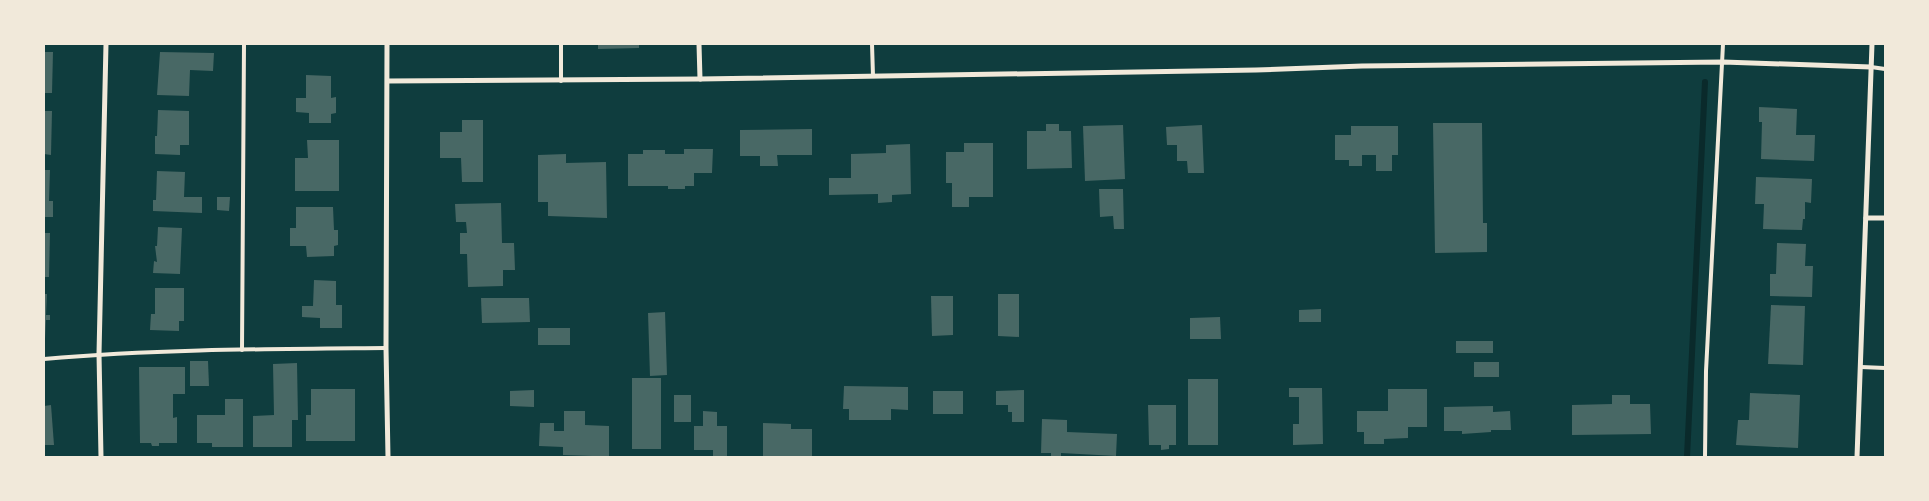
<svg xmlns="http://www.w3.org/2000/svg" width="1929" height="501" viewBox="0 0 1929 501" font-family="'Nunito Sans',sans-serif">
<style>
.lines{fill:none;stroke-linecap:round;stroke-linejoin:round}
.stream{stroke:#0a2a2b;stroke-width:6}
.building{fill:#486865}
.service{stroke:#f1e9da;stroke-width:4}
.minor{stroke:#f1e9da;stroke-width:5}
</style>
<rect width="100%" height="100%" fill="#0f3d3e"/>
<g class="lines">
<!-- stream -->
<path class="stream" d="M1687 457 1705 82"/>
</g>
<!-- building -->
<g class="building">
<path d="M598 44H639V48L598 49Z"/>
<path d="M44 52H53L52 93H44Z"/>
<path d="M160 52 214 53 213 71 190 70 189 96 157 95Z"/>
<path d="M306 75 331 76V98L336 97V113L331 114V123H309V113L296 112V98H306Z"/>
<path d="M1759 107 1797 109 1796 135H1815L1814 161 1761 159 1762 122H1759Z"/>
<path d="M158 110 189 111V145H180V155L155 154V136H157Z"/>
<path d="M44 111H52L51 155 44 154Z"/>
<path d="M462 120H483V182H462L461 158H440V132H462Z"/>
<path d="M1433 123H1482L1483 223H1487V252L1435 253Z"/>
<path d="M1046 124H1059V131H1071L1072 168 1027 169V131H1046Z"/>
<path d="M1123 125 1125 179 1085 181 1083 126Z"/>
<path d="M1202 125 1204 173H1188L1187 161H1177V145H1167L1166 127Z"/>
<path d="M1351 126H1398V155H1392V171H1376V155H1362V166H1349V160H1335V135H1351Z"/>
<path d="M812 129V155H777L778 166H760V156H740V130Z"/>
<path d="M307 140H339V191H295V158H308Z"/>
<path d="M964 143H993V197H969V207H952V183H946V152H964Z"/>
<path d="M910 144 911 194 892 195V202L878 203V194L829 195V178H851V154L886 153V145Z"/>
<path d="M684 149H713L712 173H694V186H685V189H668V186H628V154H643V150H665V154H684Z"/>
<path d="M566 154V163L606 162 607 218 548 216V202H538V155Z"/>
<path d="M44 170H50L49 201H53V217H44Z"/>
<path d="M157 171 185 172 184 197H202V213L153 211V200H156Z"/>
<path d="M1756 177 1812 179 1811 203 1805 202V219H1803L1802 230 1763 229 1764 204H1755Z"/>
<path d="M1099 189H1123L1124 229H1114L1113 216 1100 217Z"/>
<path d="M217 197H230L229 211 217 210Z"/>
<path d="M501 203 502 243H514L515 270H503V286L468 287 467 254H460V233H467L466 222H456L455 204Z"/>
<path d="M296 207H333L334 230H338V245L334 246V256L307 257 306 246H290V228H296Z"/>
<path d="M158 227 182 228 180 274 153 273 154 261 157 262 155 246H157Z"/>
<path d="M44 233H50L49 277H44Z"/>
<path d="M1777 243 1806 244 1805 266H1813L1812 297 1770 296V274H1776Z"/>
<path d="M314 280 336 281V305H342V328H320V318L302 317V306H313Z"/>
<path d="M155 288H184V321H179V331L150 330 151 314H155Z"/>
<path d="M44 294H47L46 315H50V320H46L45 339H44Z"/>
<path d="M998 294H1019V337L998 336Z"/>
<path d="M931 296H953V335L932 336Z"/>
<path d="M481 298H529L530 322 482 323Z"/>
<path d="M1771 305 1805 306 1803 365 1768 364Z"/>
<path d="M1321 309V322H1299V310Z"/>
<path d="M665 312 667 375 650 376 648 313Z"/>
<path d="M1220 317 1221 339H1190V318Z"/>
<rect x="538" y="328" width="32" height="17"/>
<rect x="1456" y="341" width="37" height="12"/>
<path d="M190 361H208L209 386H190Z"/>
<rect x="1474" y="362" width="25" height="15"/>
<path d="M297 363 298 420H292V447H253V416L274 415 273 364Z"/>
<path d="M139 367H185V394H173V418L177 417V443H159V446H152L151 443H140Z"/>
<rect x="632" y="378" width="29" height="71"/>
<rect x="1188" y="379" width="30" height="66"/>
<path d="M844 386 908 387V410L891 409V420H849V409H843Z"/>
<path d="M1289 388H1322L1323 444 1293 445V424H1299V397H1289Z"/>
<path d="M311 389H355V441H306V415H311Z"/>
<path d="M1388 389H1427V427H1408V438L1384 439V444H1364V432H1357V411H1388Z"/>
<path d="M534 390V407L510 406V391Z"/>
<path d="M1024 390V422H1012V412H1008V405H996V391Z"/>
<rect x="933" y="391" width="30" height="23"/>
<path d="M1750 393 1800 395 1798 448 1736 445 1738 420H1749Z"/>
<rect x="674" y="395" width="17" height="27"/>
<path d="M1612 395H1630V404H1650L1651 434 1572 435V405L1612 404Z"/>
<path d="M225 399H243V447H212V443H197V415H225Z"/>
<path d="M51 405 54 445H44V406Z"/>
<path d="M1148 405H1176V445H1169V449L1161 450V445H1149Z"/>
<path d="M1493 406V412L1510 411 1511 430H1491V432L1462 434V431H1444V407Z"/>
<path d="M564 411H585V425L609 426V456L592 457V456L563 455V447L539 446 540 423H554V431H564Z"/>
<path d="M703 411 717 412V426H727V456H713V450H694V426H703Z"/>
<path d="M1042 419 1067 420V432L1117 434 1116 456 1061 453V457H1051V453H1041Z"/>
<path d="M763 423 791 424V429H812V457H763Z"/>
</g>
<g class="lines">
<!-- service -->
<g class="service">
<path d="M561 44V81"/>
<path d="M872 44 873 76"/>
<path d="M1871 67 1885 69"/>
<path d="M242 350 244 44"/>
<path d="M44 359C158 349 272 349 386 348"/>
<path d="M1861 367 1885 368"/>
<path d="M1705 457 1706 371 1723 44"/>
</g>
<!-- minor -->
<g class="minor">
<path d="M387 44 386 348 388 457"/>
<path d="M699 44 700 79"/>
<path d="M388 81 700 79 1256 70 1362 66 1723 62 1871 67"/>
<path d="M1866 218H1885"/>
<path d="M101 457 99 354 106 44"/>
<path d="M1857 457 1872 44"/>
</g>
</g>
<!-- border -->
<rect width="1929" height="501" fill="none" stroke="#f1e9da" stroke-width="90"/>
</svg>
